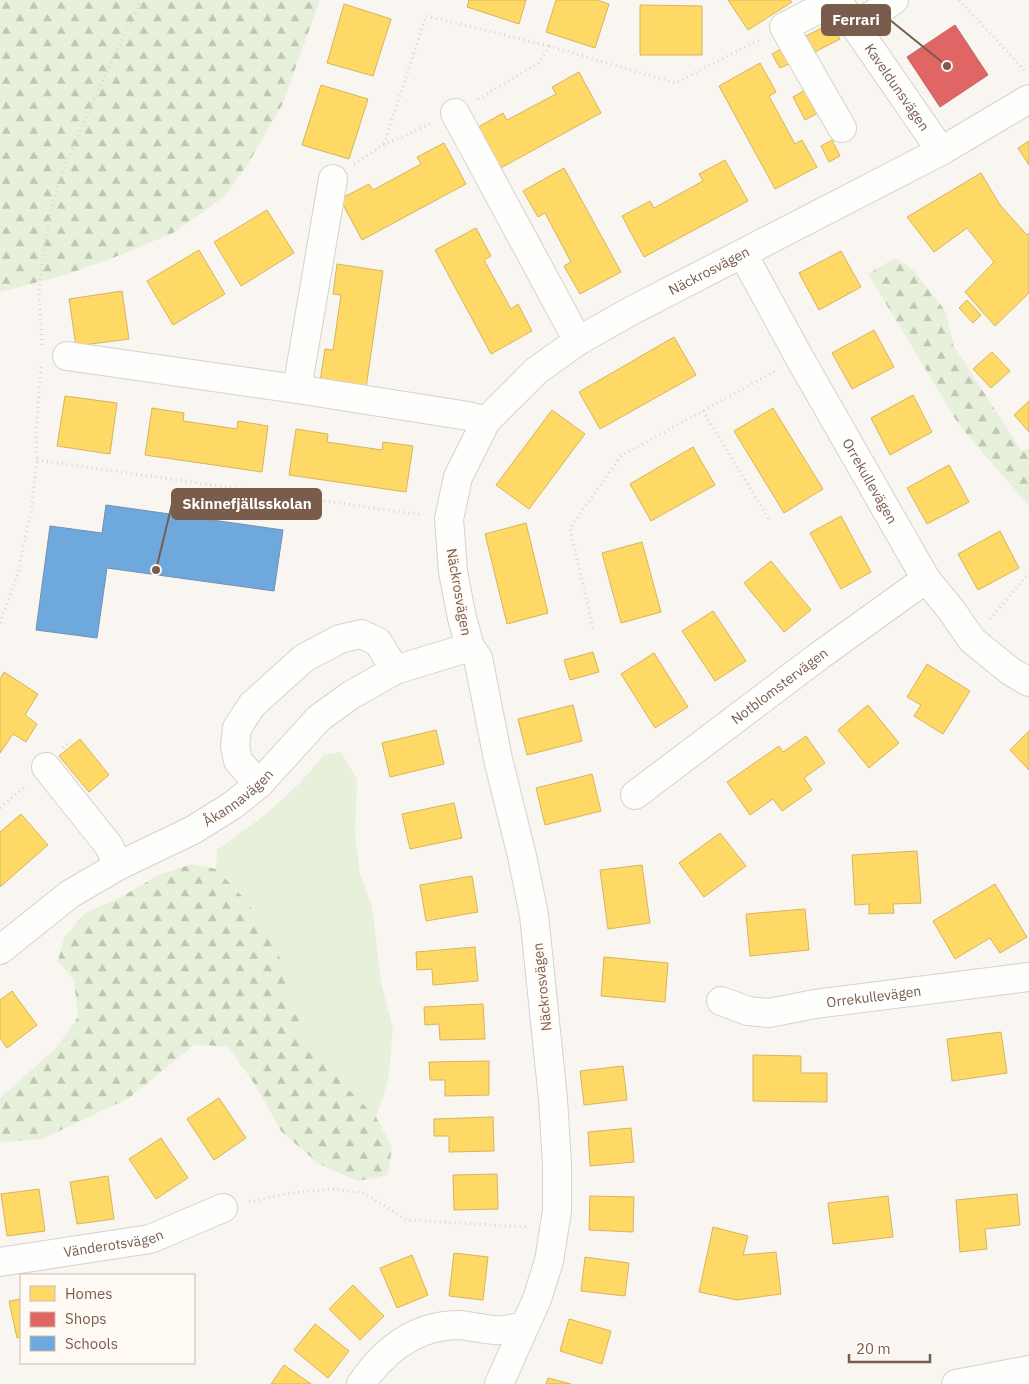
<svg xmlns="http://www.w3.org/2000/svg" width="1029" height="1384" viewBox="0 0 1029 1384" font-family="'IBM Plex Sans',sans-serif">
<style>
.grass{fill:#e7f0db}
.forest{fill:url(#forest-firs)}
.homes{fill:#ffd966;stroke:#d7b45e}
.shops{fill:#e06666;stroke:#c1635e}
.schools{fill:#6fa8dc;stroke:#7291b1}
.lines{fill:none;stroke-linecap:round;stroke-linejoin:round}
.minor-casing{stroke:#d7d1cb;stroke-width:30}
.path{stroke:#dcd5d0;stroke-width:3;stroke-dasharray:1 4;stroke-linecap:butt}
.minor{stroke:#fefefd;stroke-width:28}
.labels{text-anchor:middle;stroke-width:5;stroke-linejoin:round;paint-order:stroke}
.street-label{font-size:14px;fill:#7a5c4d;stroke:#fffaf3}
.leader{fill:none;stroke:#7a5c4d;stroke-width:2}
.callout-dot{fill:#7a5c4d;stroke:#fffaf3;stroke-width:2}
.callout{fill:#7a5c4d;stroke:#7a5c4d;stroke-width:2}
.callout-label{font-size:15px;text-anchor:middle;font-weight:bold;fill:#fff}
</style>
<defs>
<pattern id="forest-firs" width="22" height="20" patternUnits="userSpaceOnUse" patternTransform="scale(1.25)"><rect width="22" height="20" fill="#e7f0db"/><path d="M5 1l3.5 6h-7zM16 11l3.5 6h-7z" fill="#c0c6b4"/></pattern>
</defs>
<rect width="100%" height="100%" fill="#f9f5f0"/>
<!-- grass -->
<path class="grass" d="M340 752 357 779 355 833 360 874 372 907 381 983 393 1029 388 1081 376 1117 344 1085 307 1038 289 991 241 895 216 869 217 850 265 815 301 782 324 755Z"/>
<!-- forest -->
<g class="forest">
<path d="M0 0H320L282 105 249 162 225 196 175 232 115 257 65 275 0 292Z"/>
<path d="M895 258 913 270 946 312 953 345 1021 450 1029 449V506L959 425 868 274Z"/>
<path d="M192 864 216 869 241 895 274 938 289 991 307 1038 344 1085 376 1117 392 1147 388 1175 358 1181 319 1164 281 1131 256 1086 228 1047 195 1044 129 1098 42 1139 0 1142V1098L57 1047 78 1017 74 980 58 961 64 938 84 914 119 898 159 875Z"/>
</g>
<!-- homes -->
<g class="homes">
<path d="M469 0H526L519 24 467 7Z"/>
<path d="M556 0H597L609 4 595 48 546 32Z"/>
<path d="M728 0H790L792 2 748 30Z"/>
<path d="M344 4 391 19 373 76 327 63Z"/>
<path d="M640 5 702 6V55H640Z"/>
<path d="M831 23 840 39 813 53 804 37Z"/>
<path d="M783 48 791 63 780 68 772 54Z"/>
<path d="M760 63 776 92 769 96 795 144 802 140 817 167 775 189 719 86Z"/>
<path d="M579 72 601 113 497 170 475 129 503 113 507 120 556 94 552 87Z"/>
<path d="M321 85 368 99 349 159 302 145Z"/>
<path d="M805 90 818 113 805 120 793 97Z"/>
<path d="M832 140 840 156 829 162 821 146Z"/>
<path d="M1029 141V165L1018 148Z"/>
<path d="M444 143 466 184 362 240 340 199 369 184 373 190 421 164 417 157Z"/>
<path d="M725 160 748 201 644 257 622 216 650 201 654 208 703 181 699 174Z"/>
<path d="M564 168 621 272 580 294 564 266 571 262 545 213 538 217 523 191Z"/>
<path d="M981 173 1000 205 1027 235 1029 233V293L995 326 965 292 994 262 967 228 934 252 907 217Z"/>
<path d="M267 210 294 253 241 286 214 242Z"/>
<path d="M476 228 491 256 484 260 511 309 518 304 532 331 491 354 435 250Z"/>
<path d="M199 250 225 294 173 325 147 281Z"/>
<path d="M841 251 861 287 819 310 799 273Z"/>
<path d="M337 264 383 271 366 388 320 381 325 349 333 350 341 295 333 294Z"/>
<path d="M122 291 129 339 76 346 69 299Z"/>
<path d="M967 300 981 315 973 323 959 308Z"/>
<path d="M874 330 894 367 852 389 832 353Z"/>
<path d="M674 337 696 375 600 429 579 392Z"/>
<path d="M992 352 1010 371 991 388 973 369Z"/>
<path d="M913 395 932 432 890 455 871 418Z"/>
<path d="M65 396 117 403 110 454 57 446Z"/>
<path d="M1029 401V432L1014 415Z"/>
<path d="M152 408 184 413 183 421 237 429 238 421 268 426 262 472 145 455Z"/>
<path d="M773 408 823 489 784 513 734 431Z"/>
<path d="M552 410 585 434 529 509 496 485Z"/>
<path d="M296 429 328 434 327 442 382 450 383 442 413 446 406 492 289 475Z"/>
<path d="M693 447 715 485 651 521 630 484Z"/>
<path d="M949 465 969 502 927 524 907 488Z"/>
<path d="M841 516 871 572 841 589 810 533Z"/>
<path d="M526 523 548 613 507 624 485 534Z"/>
<path d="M1000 531 1019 568 978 590 958 554Z"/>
<path d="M642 542 661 612 621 623 602 553Z"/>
<path d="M771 561 811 610 784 632 744 583Z"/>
<path d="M713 611 746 661 715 681 682 631Z"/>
<path d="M593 652 599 672 570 680 564 660Z"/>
<path d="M654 653 688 707 655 728 621 674Z"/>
<path d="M927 664 970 691 943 734 914 716 921 705 907 697Z"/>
<path d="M4 672 38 694 25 715 37 724 26 742 13 734 0 753V679Z"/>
<path d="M573 705 582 741 527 755 518 719Z"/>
<path d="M868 705 899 743 869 768 838 730Z"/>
<path d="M436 730 444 764 390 777 382 743Z"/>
<path d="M1029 731V770L1010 750Z"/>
<path d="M806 736 825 763 804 778 812 790 782 811 773 799 750 815 727 782 779 746 783 752Z"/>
<path d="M80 739 109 775 89 792 59 756Z"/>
<path d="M592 774 601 811 545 825 536 788Z"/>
<path d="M454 803 462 838 410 849 402 814Z"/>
<path d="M21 814 48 845 0 887V832Z"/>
<path d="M720 833 746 866 704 897 679 863Z"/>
<path d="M917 851 921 903 893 904 894 913 869 914V904L855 905 852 855Z"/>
<path d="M642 865 650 923 608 929 600 870Z"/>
<path d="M472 876 478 912 426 921 420 885Z"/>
<path d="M995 884 1027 937 1000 953 990 938 955 959 933 921Z"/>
<path d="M805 909 809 950 750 956 746 914Z"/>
<path d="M475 947 478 981 433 985 432 969 417 970 416 952Z"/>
<path d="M604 957 668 963 665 1002 601 996Z"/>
<path d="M12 991 37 1025 7 1048 0 1038V1000Z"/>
<path d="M483 1004 485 1039 440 1040 439 1024 425 1025 424 1007Z"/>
<path d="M1001 1032 1007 1073 952 1081 947 1039Z"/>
<path d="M753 1055 801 1056V1073H827V1102L753 1101Z"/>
<path d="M489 1061V1095L445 1096V1080H430L429 1062Z"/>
<path d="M623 1066 627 1100 584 1105 580 1071Z"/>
<path d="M219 1098 246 1138 214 1160 187 1119Z"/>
<path d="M493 1117 494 1151 449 1152V1136H434V1119Z"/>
<path d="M631 1128 634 1162 590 1166 588 1132Z"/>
<path d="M161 1138 188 1178 156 1199 129 1159Z"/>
<path d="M497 1174 498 1209 454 1210 453 1175Z"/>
<path d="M108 1176 114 1219 77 1224 70 1182Z"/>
<path d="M39 1189 45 1231 7 1236 1 1194Z"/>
<path d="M1017 1194 1020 1225 985 1229 987 1249 960 1252 956 1200Z"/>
<path d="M590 1196 634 1197 633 1232 589 1230Z"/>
<path d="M888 1196 893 1237 833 1244 828 1203Z"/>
<path d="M713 1227 748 1236 743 1255 776 1252 781 1294 737 1300 699 1292Z"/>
<path d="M454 1253 488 1257 483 1300 449 1296Z"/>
<path d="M412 1255 428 1295 397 1308 380 1268Z"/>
<path d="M585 1257 629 1263 625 1296 581 1291Z"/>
<path d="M353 1285 384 1316 360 1340 329 1309Z"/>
<path d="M21 1299V1337L17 1338 9 1301Z"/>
<path d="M569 1319 611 1331 602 1364 560 1351Z"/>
<path d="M315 1324 349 1351 328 1378 294 1350Z"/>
<path d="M284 1365 311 1384H271Z"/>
<path d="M548 1378 571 1384H546Z"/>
</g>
<!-- shops -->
<path class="shops" d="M955 25 988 75 940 107 907 57Z"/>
<!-- schools -->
<path class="schools" d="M106 505 283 530 274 591 107 568 97 638 36 630 50 526 102 533Z"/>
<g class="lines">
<defs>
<g id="minor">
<path d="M836 0 784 27 842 128"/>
<path id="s1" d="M837 0 941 151"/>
<path d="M855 27 894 0"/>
<path d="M455 113 578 341"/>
<path id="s2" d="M743 254 799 357 926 579 952 611 972 640 1010 671 1029 682"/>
<path d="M67 356 297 389 468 416 486 421"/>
<path d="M297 389 333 179"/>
<path d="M46 767 109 846 118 866"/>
<path d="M259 784 238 761 235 746 237 728 252 705 304 658 340 639 361 634 378 642 395 670"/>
<path id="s3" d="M635 795 819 656 926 579"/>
<path id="s4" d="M0 950 70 894 118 866 193 830 233 805 259 784 319 718 351 695 395 670 470 647"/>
<path id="s5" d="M721 1001 748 1011 769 1013 815 1004 1029 977"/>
<path id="s6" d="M0 1262 150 1239 223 1208"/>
<path d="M361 1384C385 1349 416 1325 459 1325 471 1326 482 1329 494 1330 504 1331 515 1328 524 1326"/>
<path id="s7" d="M499 1384 537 1299 549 1261 557 1211V1164L553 1099 534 915 522 856 498 759 478 658 470 647 462 618 453 572 449 519 458 477 486 421 536 371 578 341 631 311 941 151 1029 99"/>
<path d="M956 1384 1029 1370"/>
</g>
</defs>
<!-- minor casing -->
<use href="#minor" class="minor-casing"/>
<!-- path -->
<g class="path">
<path d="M959 0 1025 71"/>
<path d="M478 99 539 63 549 46 675 83 761 39"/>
<path d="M384 144 426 16 549 46"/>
<path d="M354 164 383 145 430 124"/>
<path d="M42 345 39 292 45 242 54 197 66 164 91 105 141 0"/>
<path d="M703 411 770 521"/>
<path d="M37 460 422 515"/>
<path d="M990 619 1029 573"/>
<path d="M0 623 17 576 31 511 37 460 36 435 41 366"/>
<path d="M593 628 570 528 621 456 777 370"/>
<path d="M63 748 70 741"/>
<path d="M0 808 26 786"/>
<path d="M249 1202 286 1194 331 1189 364 1193 407 1220 528 1227"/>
</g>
<!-- minor -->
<use href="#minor" class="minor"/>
</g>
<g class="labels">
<!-- street labels -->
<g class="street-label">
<text dy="5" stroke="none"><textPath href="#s1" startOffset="106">Kaveldunsvägen</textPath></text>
<text dy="5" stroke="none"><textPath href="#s7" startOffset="1264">Näckrosvägen</textPath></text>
<text dy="5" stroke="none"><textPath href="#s2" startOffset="260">Orrekullevägen</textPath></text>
<text transform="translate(459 592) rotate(80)" y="5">Näckrosvägen</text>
<text dy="5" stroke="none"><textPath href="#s3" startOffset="181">Notblomstervägen</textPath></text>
<text dy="5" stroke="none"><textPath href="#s4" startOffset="284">Åkannavägen</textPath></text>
<text transform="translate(542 987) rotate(-96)" y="5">Näckrosvägen</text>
<text dy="5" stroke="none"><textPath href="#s5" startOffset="156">Orrekullevägen</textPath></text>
<text dy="5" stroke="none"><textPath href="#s6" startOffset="115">Vänderotsvägen</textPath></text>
</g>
</g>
<!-- callouts -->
<path class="leader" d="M947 66L890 20M156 570L172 504"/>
<g class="callout-dot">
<circle cx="947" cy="66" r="5"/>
<circle cx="156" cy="570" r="5"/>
</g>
<g class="callout">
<rect x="822" y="5" width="68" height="30" rx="5"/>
<rect x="172" y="489" width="149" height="30" rx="5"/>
</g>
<g class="callout-label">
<text x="856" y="25">Ferrari</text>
<text x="247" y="509">Skinnefjällsskolan</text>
</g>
<!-- legend -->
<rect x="20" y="1274" width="175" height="90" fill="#fffaf3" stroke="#cabbb1"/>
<rect x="30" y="1286" width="25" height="15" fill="#ffd966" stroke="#cabbb1"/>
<text x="65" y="1299" font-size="15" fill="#7a5c4d">Homes</text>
<rect x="30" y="1312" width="25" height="15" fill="#e06666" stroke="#cabbb1"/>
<text x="65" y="1324" font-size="15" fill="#7a5c4d">Shops</text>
<rect x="30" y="1336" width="25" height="15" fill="#6fa8dc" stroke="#cabbb1"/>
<text x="65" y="1349" font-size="15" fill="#7a5c4d">Schools</text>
<!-- scale -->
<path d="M849 1354v8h81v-8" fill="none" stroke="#7a5c4d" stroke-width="2.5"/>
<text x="856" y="1354" font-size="15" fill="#7a5c4d" stroke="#fffaf3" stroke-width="4" paint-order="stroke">20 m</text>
</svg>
